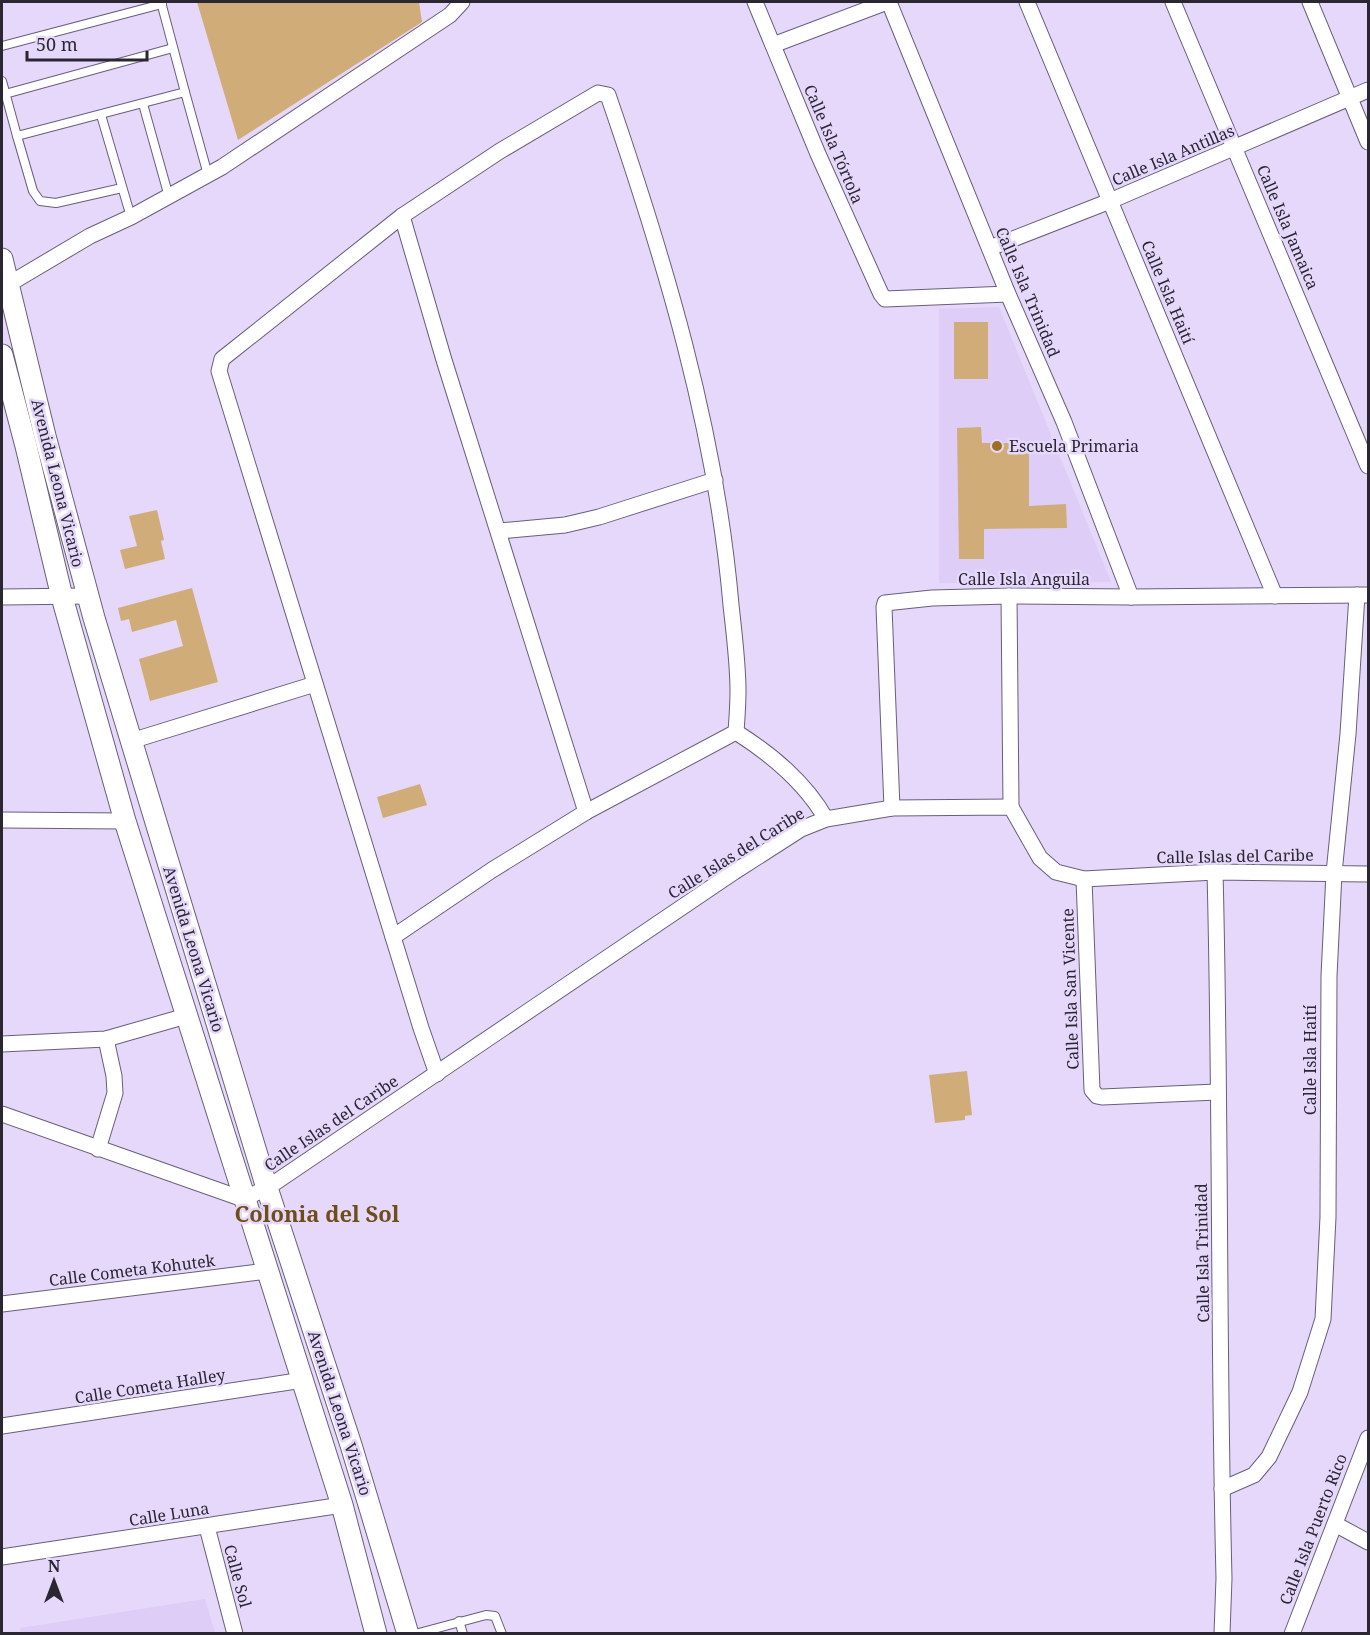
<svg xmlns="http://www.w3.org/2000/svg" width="1370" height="1635" viewBox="0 0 1370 1635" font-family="'Noto Serif',serif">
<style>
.built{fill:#ddcdf7}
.building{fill:#d0ad78}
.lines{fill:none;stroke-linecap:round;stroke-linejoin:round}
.lane-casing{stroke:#695e7b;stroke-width:10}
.street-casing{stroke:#695e7b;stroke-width:17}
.secondary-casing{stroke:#695e7b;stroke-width:23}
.lane{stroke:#fff;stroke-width:8}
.street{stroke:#fff;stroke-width:15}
.secondary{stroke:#fff;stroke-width:21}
.poi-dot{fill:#9d7021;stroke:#e5d8fb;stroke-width:2}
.labels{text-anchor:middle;stroke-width:5;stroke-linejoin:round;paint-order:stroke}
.street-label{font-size:16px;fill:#2a2632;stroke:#e5d8fb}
.poi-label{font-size:16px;fill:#2a2632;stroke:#e5d8fb;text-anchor:start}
.district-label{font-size:22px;font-weight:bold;fill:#6d4e18;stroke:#e5d8fb}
</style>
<rect width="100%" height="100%" fill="#e5d8fb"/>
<!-- built -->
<g class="built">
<path d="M999 307 1111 582 939 583V309Z"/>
<path d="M205 1599 215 1633 21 1634 20 1628Z"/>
</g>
<!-- building -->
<g class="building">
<path d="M197 2H419L422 22 238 140Z"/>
<rect x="954" y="322" width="34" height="57"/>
<path d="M981 427 982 443H1029V506L1066 504 1067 528 984 529V559H959L957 428Z"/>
<path d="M157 510 164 540 161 541 165 559 125 569 120 550 137 546 129 516Z"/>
<path d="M192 588 218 682 150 701 139 659 183 646 176 620 132 632 129 619 121 621 118 608Z"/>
<path d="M420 784 427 805 383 818 377 797Z"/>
<path d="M967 1071 972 1115 965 1116V1120L935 1123 929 1075Z"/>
</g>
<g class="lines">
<defs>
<g id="lane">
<path d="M2 46 162 4"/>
<path d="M2 81 17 136 185 92 161 2"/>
<path d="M185 92 208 175"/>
<path d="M5 94 173 48"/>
<path d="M143 104 169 197"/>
<path d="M101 115 131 217"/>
<path d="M17 136 33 191 40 201 56 203 122 188"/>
<path d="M459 1621 463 1634"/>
<path d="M415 1634 486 1615 495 1616 502 1634"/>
</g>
<g id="street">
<path d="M755 2 818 154 881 294 885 299 1008 294"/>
<path d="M889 2 1008 294 1064 422 1131 597"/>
<path d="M1027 2 1275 596"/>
<path d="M1173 2 1368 466"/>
<path d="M1310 2 1368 142"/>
<path d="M773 45 887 2"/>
<path d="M402 216 444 360 586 812"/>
<path d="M990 248 1110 201 1368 90"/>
<path d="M4 292 9 284 90 236 131 217 222 167 450 15 462 2"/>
<path d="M499 531 565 525 599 517 715 480"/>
<path d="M1009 596 1011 807"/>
<path d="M2 597 87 596"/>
<path d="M736 732C772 755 805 782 826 819"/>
<path d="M131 741 315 684"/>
<path d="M892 808 884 607 885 603 932 598 1009 596 1131 597 1368 595"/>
<path d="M2 820 125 821"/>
<path d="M1215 872C1221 1107 1218 1343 1224 1578L1222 1634"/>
<path d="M1084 879 1092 1090 1097 1096 1102 1097 1217 1092"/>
<path d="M393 937 492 870 586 812 736 732"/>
<path d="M2 1044 106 1039 186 1016"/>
<path d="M437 1074 421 1028 219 371 222 359 402 216 500 151 598 93 608 95C665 261 716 430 731 605 734 633 738 663 738 691 738 705 737 718 736 732"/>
<path d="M2 1114 243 1199 267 1188 734 872 801 829 826 819 892 808 1011 807 1040 858 1056 872 1084 879 1215 872 1368 874"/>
<path d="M98 1149 115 1093 114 1076 106 1039"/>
<path d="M2 1304 267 1271"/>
<path d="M2 1426 303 1380"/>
<path d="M1222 1489 1254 1475 1269 1457 1300 1392 1323 1319 1328 1217 1329 976 1334 873 1348 734 1357 595"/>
<path d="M1335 1524 1368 1542"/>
<path d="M207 1527 235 1634"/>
<path d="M2 1557 342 1505"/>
<path d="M1292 1634 1368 1438"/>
</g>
<g id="secondary">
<path d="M2 259 45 436 94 618 267 1188 351 1445 408 1634"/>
<path d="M2 355 26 446 62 597 125 821 342 1505 376 1634"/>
</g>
</defs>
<!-- lane casing -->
<use href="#lane" class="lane-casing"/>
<!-- street casing -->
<use href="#street" class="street-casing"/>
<!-- secondary casing -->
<use href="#secondary" class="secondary-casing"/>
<!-- lane -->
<use href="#lane" class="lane"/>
<!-- street -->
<use href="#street" class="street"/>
<!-- secondary -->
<use href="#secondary" class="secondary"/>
</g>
<!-- markers -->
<circle class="poi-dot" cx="997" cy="446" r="6"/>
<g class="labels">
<!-- street labels -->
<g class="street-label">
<text transform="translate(834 144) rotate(67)" y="6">Calle Isla Tórtola</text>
<text transform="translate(1173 155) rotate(-23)" y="6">Calle Isla Antillas</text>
<text transform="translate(1288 227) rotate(67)" y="6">Calle Isla Jamaica</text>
<text transform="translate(1028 292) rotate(67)" y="6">Calle Isla Trinidad</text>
<text transform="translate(1168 292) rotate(67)" y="6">Calle Isla Haití</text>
<text transform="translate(58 483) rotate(76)" y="6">Avenida Leona Vicario</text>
<text x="1024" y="585">Calle Isla Anguila</text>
<text transform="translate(736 853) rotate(-32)" y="6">Calle Islas del Caribe</text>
<text transform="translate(1235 856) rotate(-1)" y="6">Calle Islas del Caribe</text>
<text transform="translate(194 949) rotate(73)" y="6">Avenida Leona Vicario</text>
<text transform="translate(1070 989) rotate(-92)" y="6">Calle Isla San Vicente</text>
<text transform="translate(1310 1060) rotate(-90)" y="6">Calle Isla Haití</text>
<text transform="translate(331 1123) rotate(-34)" y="6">Calle Islas del Caribe</text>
<text transform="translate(1202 1253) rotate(-91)" y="6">Calle Isla Trinidad</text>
<text transform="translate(132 1270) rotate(-7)" y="6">Calle Cometa Kohutek</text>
<text transform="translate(150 1386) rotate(-9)" y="6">Calle Cometa Halley</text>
<text transform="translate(340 1413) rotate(72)" y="6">Avenida Leona Vicario</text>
<text transform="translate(169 1514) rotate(-9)" y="6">Calle Luna</text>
<text transform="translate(1313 1529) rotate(-69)" y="6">Calle Isla Puerto Rico</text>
<text transform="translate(238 1576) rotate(75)" y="6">Calle Sol</text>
</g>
<!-- poi labels -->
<g class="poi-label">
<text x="1009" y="452">Escuela Primaria</text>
</g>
<!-- district labels -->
<g class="district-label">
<text x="317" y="1222">Colonia del Sol</text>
</g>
</g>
<!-- border -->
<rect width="1370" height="1635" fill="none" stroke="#2a2632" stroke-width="6"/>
<!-- north arrow -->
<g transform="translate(54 1581)" stroke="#e5d8fb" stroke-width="4.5" paint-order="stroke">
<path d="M0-4.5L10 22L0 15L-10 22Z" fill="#2a2632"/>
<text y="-9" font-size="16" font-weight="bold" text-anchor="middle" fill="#2a2632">N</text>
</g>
<!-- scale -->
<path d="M27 51v9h120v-9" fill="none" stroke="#2a2632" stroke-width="3"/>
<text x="36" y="51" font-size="18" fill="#2a2632" stroke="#e5d8fb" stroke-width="4.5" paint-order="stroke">50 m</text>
</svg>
